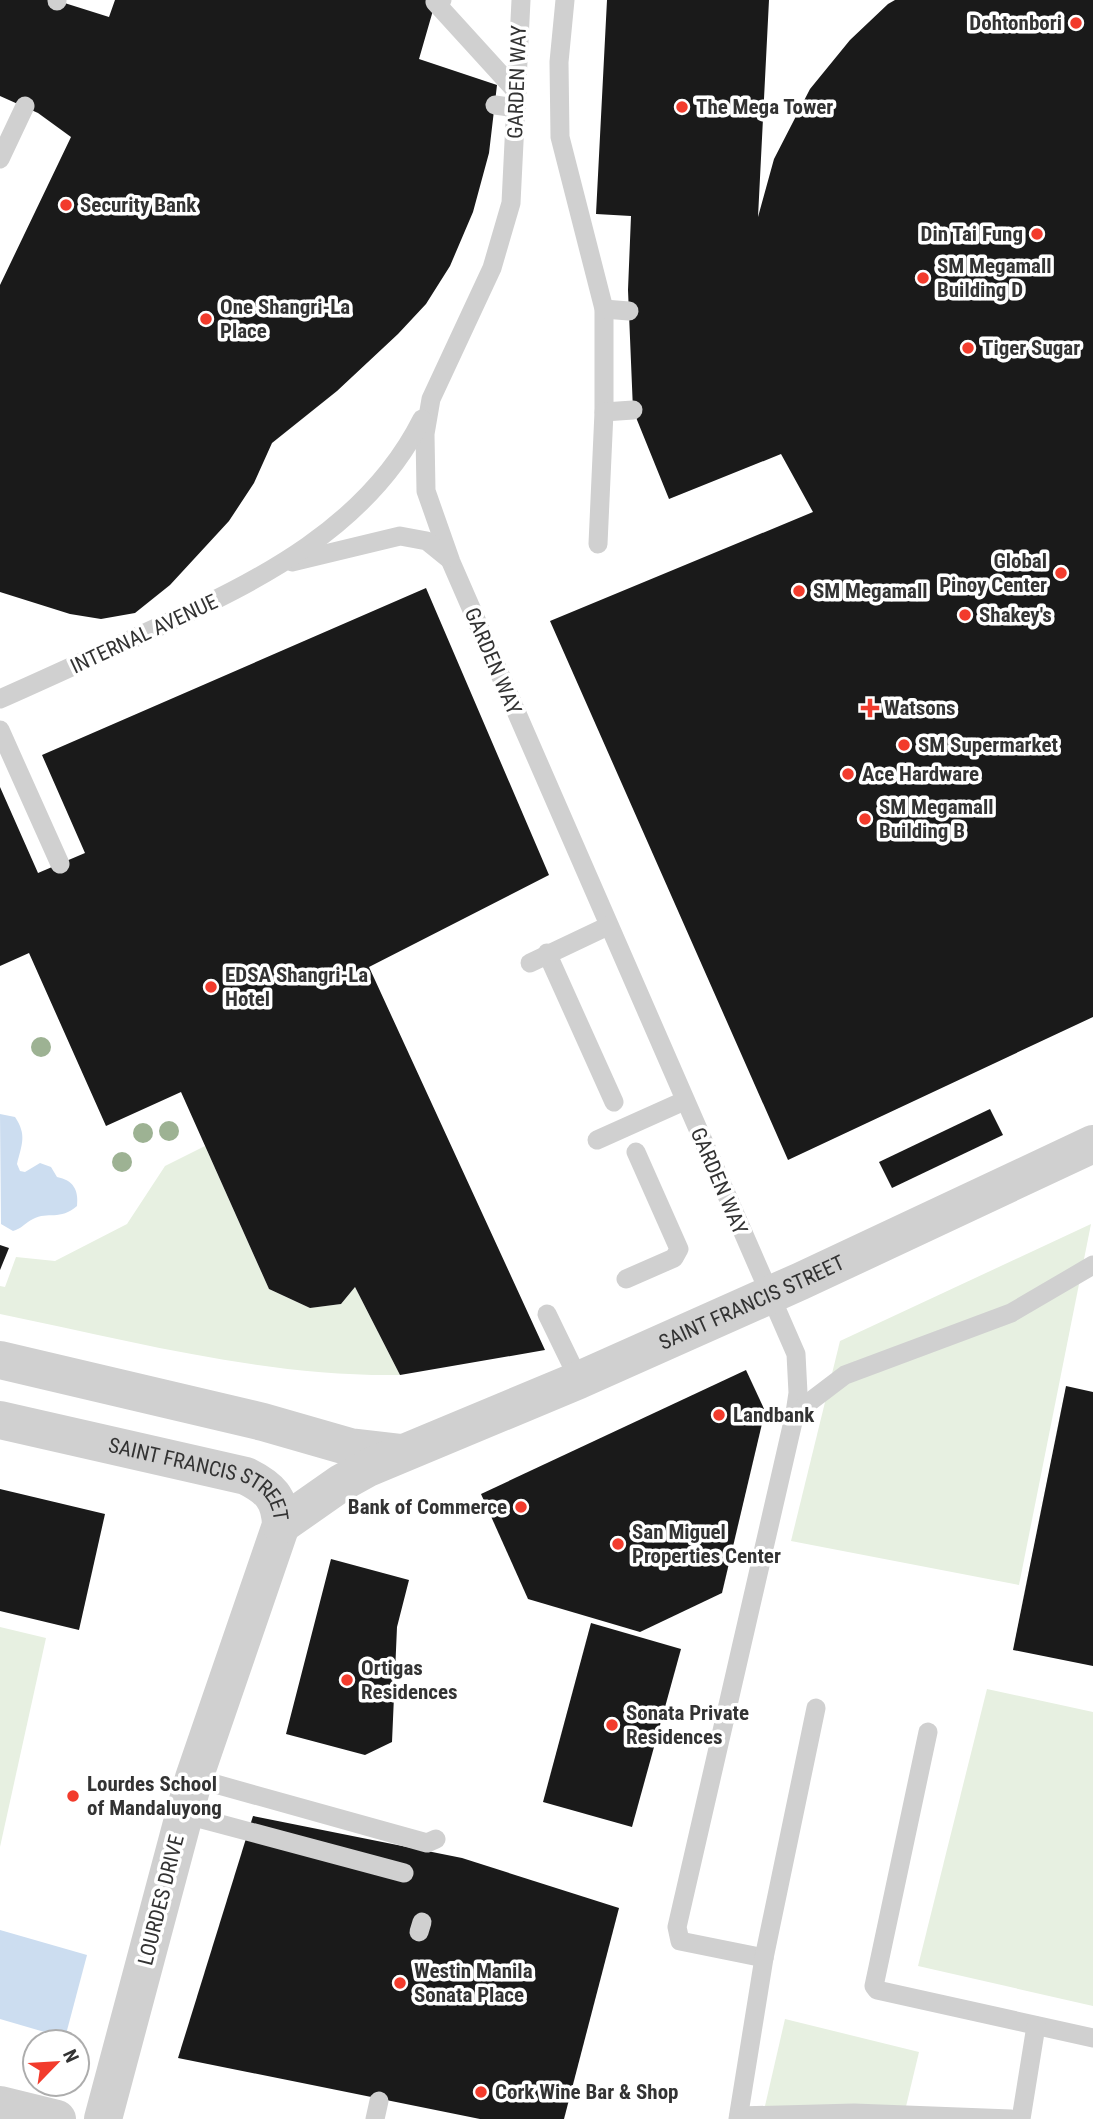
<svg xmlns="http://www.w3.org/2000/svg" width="1093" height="2119" viewBox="0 0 1093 2119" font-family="'Roboto Condensed',sans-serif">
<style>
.green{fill:#e7f0e1}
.water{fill:#ccddf0}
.building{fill:#1a1a1a}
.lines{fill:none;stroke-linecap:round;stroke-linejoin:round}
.service{stroke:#d0d0d0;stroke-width:19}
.minor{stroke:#d0d0d0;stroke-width:38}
.tertiary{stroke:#d0d0d0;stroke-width:38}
.tree{fill:#9db293}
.poi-dot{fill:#f23b2c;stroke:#fff;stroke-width:2.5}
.labels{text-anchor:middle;stroke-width:7;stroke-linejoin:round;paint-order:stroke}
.poi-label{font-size:21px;font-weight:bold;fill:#333;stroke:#fff;text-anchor:start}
.street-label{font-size:21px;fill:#333;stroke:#fff}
</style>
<rect width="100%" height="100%" fill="#fff"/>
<!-- green -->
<g class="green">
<path d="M205 1146 269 1289 310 1308 341 1304 355 1287 400 1375C264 1377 132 1341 0 1314V1286L5 1287 16 1257 55 1261 127 1224 165 1166Z"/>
<path d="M1091 1224 1019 1585 791 1541 840 1341Z"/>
<path d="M0 1627 46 1638 0 1847Z"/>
<path d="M987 1689 1093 1712V2006L918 1966Z"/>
<path d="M785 2019 919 2052 903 2119H762Z"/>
</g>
<!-- water -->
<g class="water">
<path d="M0 1114 15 1117C27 1135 22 1144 17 1164L20 1171 25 1172 40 1163 51 1167 57 1177C73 1180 79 1190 77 1206 60 1221 48 1211 33 1219 25 1223 21 1229 13 1231L1 1224Z"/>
<path d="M0 1930 87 1955 65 2038 0 2019Z"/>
</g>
<!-- building -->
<g class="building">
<path d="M0 0H55L109 17 115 0H436L419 59 497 85 489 153 473 212 450 266 426 304 398 334 337 391 272 443 254 483 229 521 170 585 135 613 101 619 70 614 0 592V285L71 137 38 113 0 96Z"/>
<path d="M607 0H769L758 217 774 159 810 89 850 40 888 4 895 0H1093V1017L788 1160 550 621 813 512 781 454 669 499 633 410 628 290 631 216 596 214Z"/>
<path d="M426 588 549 875 369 967 545 1350 400 1375 355 1287 341 1304 310 1308 269 1289 181 1092 106 1126 29 953 0 966V787L38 873 85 853 42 755Z"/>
<path d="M990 1109 1003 1135 892 1188 879 1162Z"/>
<path d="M0 1245 9 1248 0 1270Z"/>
<path d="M746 1370 765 1411 722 1593 640 1632 528 1599 481 1494Z"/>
<path d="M1066 1386 1093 1392V1666L1013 1650Z"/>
<path d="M0 1489 105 1514 79 1630 0 1611Z"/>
<path d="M331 1559 409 1580 397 1627 392 1742 365 1755 286 1734Z"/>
<path d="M591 1623 681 1649 632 1827 543 1802Z"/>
<path d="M253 1816 462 1858 619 1908 564 2119H480L178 2058Z"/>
</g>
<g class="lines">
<!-- service -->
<g class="service">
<path d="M442 0 435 2 517 92"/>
<path d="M521 0 511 203 492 268 431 399 425 434 426 491 451 562 796 1354 798 1393 795 1413 677 1927 680 1941 764 1958"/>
<path d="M565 0 559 62 560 137 604 309V412L598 544"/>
<path d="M57 1V0"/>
<path d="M495 105 516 108"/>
<path d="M0 159 25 106"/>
<path d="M604 309 629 311"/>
<path d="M604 412 633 410"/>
<path d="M292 562 400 536 427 541 448 558"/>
<path d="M0 699C52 676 104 652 156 628 260 580 368 527 422 419"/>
<path d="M0 730 60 864"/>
<path d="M547 953 614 1102"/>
<path d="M530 963 608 926"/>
<path d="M597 1140 684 1101"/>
<path d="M626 1279 674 1258 679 1249 636 1152"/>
<path d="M547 1314 579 1380"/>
<path d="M795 1413 845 1375 1011 1313 1093 1265"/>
<path d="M928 1732 874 1986 877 1990 1093 2038"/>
<path d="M194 1778 427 1843 436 1839"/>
<path d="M183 1814 404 1873"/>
<path d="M419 1932 422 1922"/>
<path d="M739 2116 854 2113 1011 2119"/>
<path d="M375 2119 379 2101"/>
<path d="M738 2119 764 1958 816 1708"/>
<path d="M1021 2119 1036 2026"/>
</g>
<!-- minor -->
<g class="minor">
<path d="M0 1360 263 1422 350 1447 402 1453"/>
<path id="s1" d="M0 1420 246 1476C270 1488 280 1498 281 1525L194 1778 103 2119"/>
<path id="s2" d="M281 1525 341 1483 368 1468 579 1380 801 1281 1093 1144"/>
</g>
<!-- tertiary -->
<path class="tertiary" d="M0 2105 57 2119"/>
</g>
<!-- trees -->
<g class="tree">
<circle cx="41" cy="1047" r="10"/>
<circle cx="169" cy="1131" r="10"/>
<circle cx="143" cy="1133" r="10"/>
<circle cx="122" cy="1162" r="10"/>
</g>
<!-- markers -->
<g class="poi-dot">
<circle cx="1076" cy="23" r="7"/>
<circle cx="682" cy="107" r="7"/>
<circle cx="66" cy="205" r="7"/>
<circle cx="1037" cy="234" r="7"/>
<circle cx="923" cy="278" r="7"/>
<circle cx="206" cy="319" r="7"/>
<circle cx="968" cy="348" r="7"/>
<circle cx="1061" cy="573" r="7"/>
<circle cx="799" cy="591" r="7"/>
<circle cx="965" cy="615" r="7"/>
<path d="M866.5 697.5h7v7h7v7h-7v7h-7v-7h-7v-7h7z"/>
<circle cx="904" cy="745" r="7"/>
<circle cx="848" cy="774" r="7"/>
<circle cx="865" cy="819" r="7"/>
<circle cx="211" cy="987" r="7"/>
<circle cx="719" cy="1415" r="7"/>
<circle cx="521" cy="1507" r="7"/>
<circle cx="618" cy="1544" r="7"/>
<circle cx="347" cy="1680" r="7"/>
<circle cx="612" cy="1725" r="7"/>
<circle cx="73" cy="1796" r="7"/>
<circle cx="400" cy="1983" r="7"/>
<circle cx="481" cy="2092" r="7"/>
</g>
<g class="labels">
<!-- poi labels -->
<g class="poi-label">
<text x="1062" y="30" text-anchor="end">Dohtonbori</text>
<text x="696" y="114">The Mega Tower</text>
<text x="80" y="212">Security Bank</text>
<text x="1023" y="241" text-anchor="end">Din Tai Fung</text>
<text x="937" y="273">SM Megamall<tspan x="937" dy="24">Building D</tspan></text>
<text x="220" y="314">One Shangri-La<tspan x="220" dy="24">Place</tspan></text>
<text x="982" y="355">Tiger Sugar</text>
<text x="1047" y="568" text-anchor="end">Global<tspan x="1047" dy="24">Pinoy Center</tspan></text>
<text x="813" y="598">SM Megamall</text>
<text x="979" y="622">Shakey's</text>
<text x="884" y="715">Watsons</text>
<text x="918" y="752">SM Supermarket</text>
<text x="862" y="781">Ace Hardware</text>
<text x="879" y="814">SM Megamall<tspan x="879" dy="24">Building B</tspan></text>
<text x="225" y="982">EDSA Shangri-La<tspan x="225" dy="24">Hotel</tspan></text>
<text x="733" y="1422">Landbank</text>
<text x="507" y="1514" text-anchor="end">Bank of Commerce</text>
<text x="632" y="1539">San Miguel<tspan x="632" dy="24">Properties Center</tspan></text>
<text x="361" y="1675">Ortigas<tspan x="361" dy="24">Residences</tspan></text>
<text x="626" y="1720">Sonata Private<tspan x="626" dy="24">Residences</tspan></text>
<text x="87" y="1791">Lourdes School<tspan x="87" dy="24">of Mandaluyong</tspan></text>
<text x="414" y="1978">Westin Manila<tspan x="414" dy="24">Sonata Place</tspan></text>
<text x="495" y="2099">Cork Wine Bar &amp; Shop</text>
</g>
<!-- street labels -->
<g class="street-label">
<text transform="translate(517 82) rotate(-88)" y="7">GARDEN WAY</text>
<text transform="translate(144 634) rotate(-25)" y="7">INTERNAL AVENUE</text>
<text transform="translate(493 661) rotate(67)" y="7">GARDEN WAY</text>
<text transform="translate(719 1181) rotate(67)" y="7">GARDEN WAY</text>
<text dy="7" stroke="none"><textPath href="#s2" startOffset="522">SAINT FRANCIS STREET</textPath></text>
<text dy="7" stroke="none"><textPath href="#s1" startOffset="212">SAINT FRANCIS STREET</textPath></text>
<text transform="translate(161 1900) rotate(-76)" y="7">LOURDES DRIVE</text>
</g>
</g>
<!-- north arrow -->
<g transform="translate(56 2063) rotate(65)"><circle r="33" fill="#ffffff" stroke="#adadad" stroke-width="2"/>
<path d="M0-5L12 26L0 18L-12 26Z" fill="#f23b2c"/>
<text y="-10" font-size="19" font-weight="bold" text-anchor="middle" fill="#333333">N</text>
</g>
</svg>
